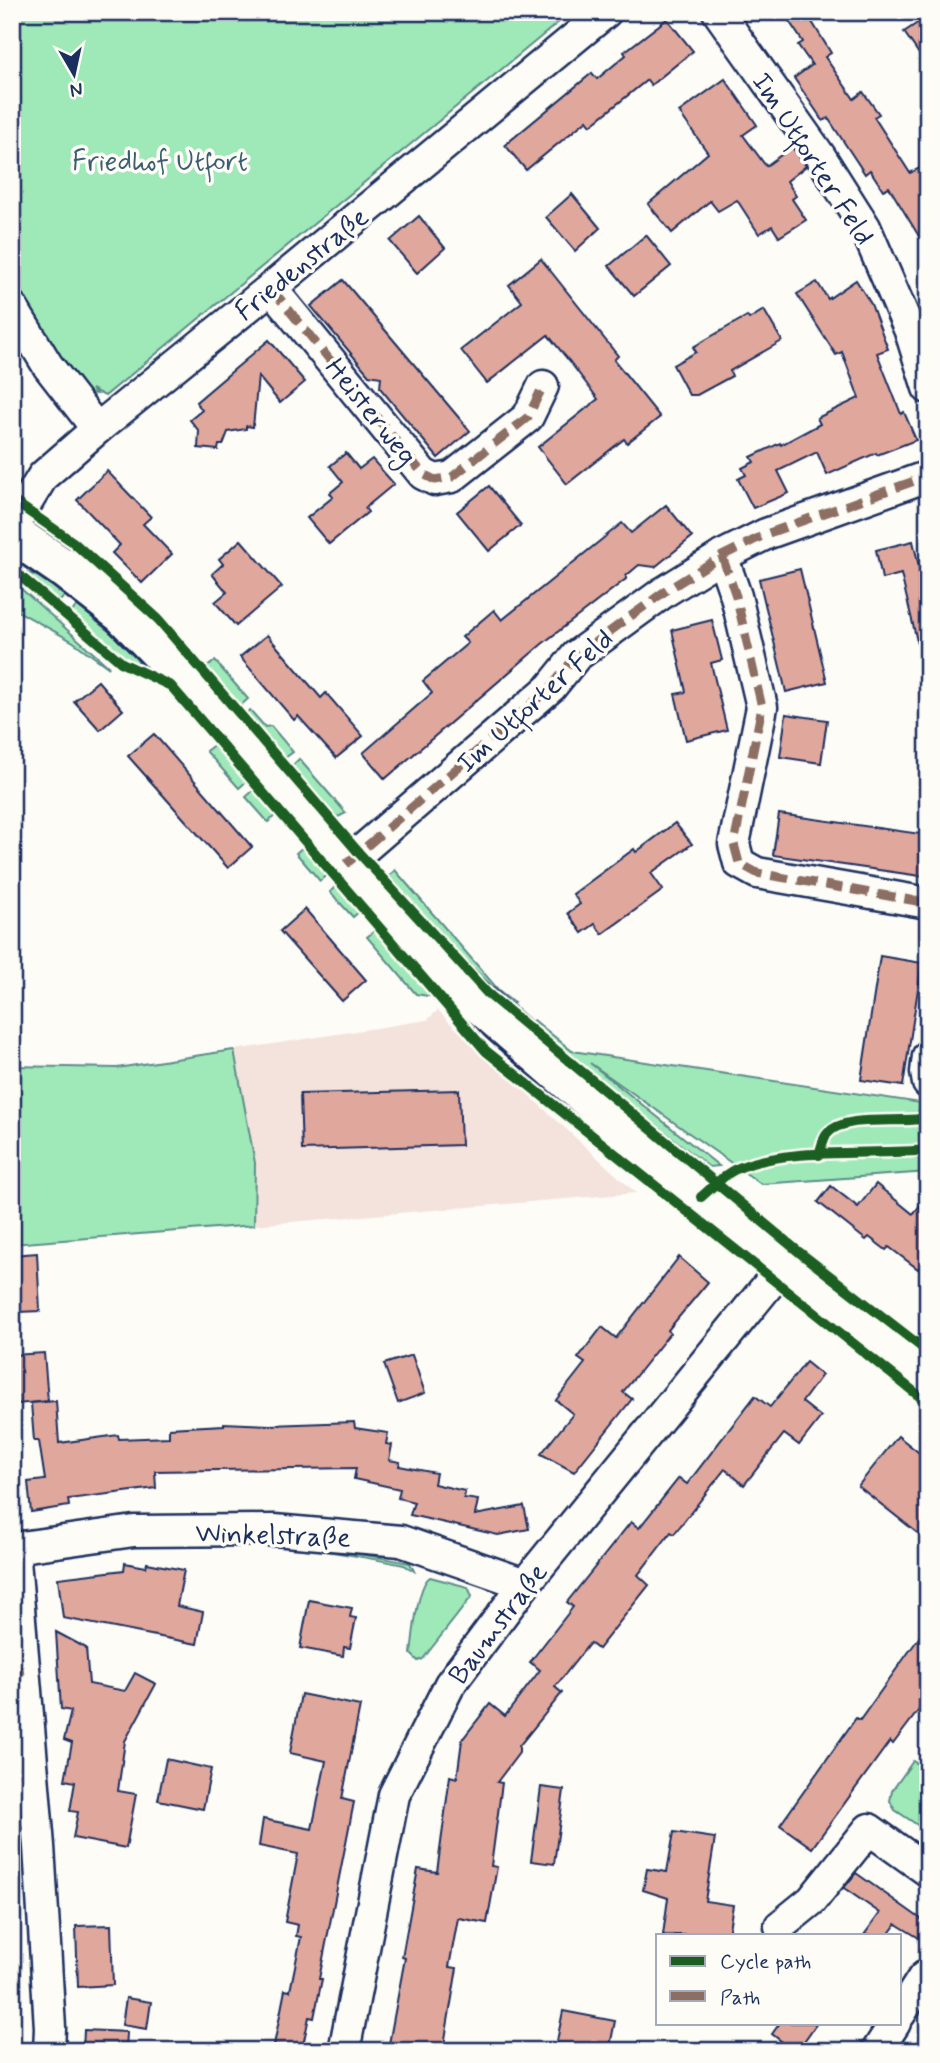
<svg xmlns="http://www.w3.org/2000/svg" width="940" height="2063" viewBox="0 0 940 2063" font-family="Mynerve,sans-serif">
<style>
.built{fill:#f4e2dc}
.green{fill:#9fe9b8;stroke:#5d8c8b;stroke-width:2}
.building{fill:#e0a79d;stroke:#1b2f5e;stroke-width:2}
.lines{fill:none;stroke-linecap:round;stroke-linejoin:round}
.street-casing{stroke:#1b2f5e;stroke-width:35}
.secondary-casing{stroke:#1b2f5e;stroke-width:44}
.street{stroke:#fdfcf7;stroke-width:30}
.secondary{stroke:#fdfcf7;stroke-width:38}
.quiet{stroke:#8d6e63;stroke-width:9;stroke-dasharray:18 9;stroke-linecap:butt}
.cycleway-casing{stroke:#fdfcf7;stroke-width:15}
.cycleway{stroke:#1b5e20;stroke-width:10}
.labels{text-anchor:middle;stroke-width:7;stroke-linejoin:round;paint-order:stroke}
.street-label{font-size:28px;fill:#1b2f5e;stroke:#fdfcf7}
.park-label{font-size:28px;fill:#3c5e74;stroke:#fdfcf7}
</style>
<rect width="100%" height="100%" fill="#fdfcf7"/>
<filter id="ink" filterUnits="userSpaceOnUse"><feTurbulence type="fractalNoise" baseFrequency=".0143" numOctaves="2"/><feDisplacementMap in="SourceGraphic" scale="14" xChannelSelector="R" yChannelSelector="G"/><feConvolveMatrix kernelMatrix="1 2 1 2 8 2 1 2 1" color-interpolation-filters="sRGB"/></filter>
<g filter="url(#ink)">
<!-- built -->
<path class="built" d="M438 1010 450 1023 636 1193 254 1225 255 1163 234 1050 427 1020Z"/>
<!-- green -->
<g class="green">
<path d="M12 12H571L105 396 91 389 96 394 87 393 83 388 34 320 12 279Z"/>
<path d="M26 572 43 578 65 595 61 600H57Z"/>
<path d="M18 586 108 666 109 668 72 641 12 608V591Z"/>
<path d="M77 605 146 662 163 681C134 678 96 634 74 615L72 612Z"/>
<path d="M215 661 248 699 240 706 207 667Z"/>
<path d="M250 710 265 727 271 726 293 752 285 758 246 713Z"/>
<path d="M215 744 247 781 239 788 206 751Z"/>
<path d="M299 759 346 813 338 817 335 815 292 766Z"/>
<path d="M254 790 276 815 268 822 246 797Z"/>
<path d="M304 846 328 874 320 881 296 853Z"/>
<path d="M395 870 501 993 514 1003 511 1005 453 948 389 876Z"/>
<path d="M337 885 360 911 353 917 330 892Z"/>
<path d="M377 929 437 995 434 997 416 994 367 937Z"/>
<path d="M534 1020 572 1051 928 1104V1172L761 1184 590 1063 719 1166 709 1167 542 1034 529 1023Z"/>
<path d="M234 1050 255 1163 254 1225 12 1244V1066L117 1068Z"/>
<path d="M215 1540C281 1541 345 1551 410 1563L414 1571 404 1565C329 1550 250 1537 173 1545V1542Z"/>
<path d="M430 1577 468 1587 472 1596 423 1659 418 1661 411 1654C413 1638 417 1585 430 1577Z"/>
<path d="M913 1761 928 1771V1832L895 1810 890 1801 892 1791Z"/>
</g>
<!-- building -->
<g class="building">
<path d="M783 12H806L831 53 825 57 854 99 863 92 879 114 874 117 910 173 928 164V251L889 187 883 190 870 170 865 174 828 118 823 121 794 78 812 65 798 45 803 42Z"/>
<path d="M928 16V67L904 32Z"/>
<path d="M667 19 693 51 651 85 647 80 591 125 587 120 526 170 505 145 592 73 597 79 626 55 624 52Z"/>
<path d="M725 79 757 125 743 135 766 166 792 147 806 166 787 181 796 196 792 199 806 220 779 237 772 226 759 234 737 200 718 211 710 201 672 233 648 204 708 153 679 112Z"/>
<path d="M572 194 600 228 575 251 546 217Z"/>
<path d="M419 216 445 248 417 273 390 241Z"/>
<path d="M646 235 671 266 634 296 609 266Z"/>
<path d="M541 259 618 356 614 360 660 417 627 443 624 439 567 484 538 447 598 399 570 362 548 335 487 383 461 350 522 302 509 285Z"/>
<path d="M343 280 470 431 438 458 380 388 381 377 369 375 311 306Z"/>
<path d="M856 280 871 304 888 349 877 353 901 414 904 412 916 440 877 455 876 453 827 475 817 452 778 471 789 493 753 508 738 479 746 475 742 468 754 462 751 457 780 443 781 445 820 424 817 418 859 398 842 352 836 355 797 294 817 282 828 299Z"/>
<path d="M764 310 782 341 730 371 732 376 697 395H689L673 365 696 352 693 347 747 316 749 319Z"/>
<path d="M269 340 305 382 280 403 258 376 253 427 246 426V429L228 432 223 445H219L218 450 198 448 199 431 190 420 202 410 196 402Z"/>
<path d="M346 453 359 469 372 459 394 484 365 508 368 512 329 544 307 518 333 497 330 493 343 482 330 466Z"/>
<path d="M107 471 151 517 143 524 172 554 142 583 112 553 120 545 77 500Z"/>
<path d="M489 486 521 525 489 551 457 512Z"/>
<path d="M666 505 692 537 655 567 639 565 633 570 626 576V579L542 644 385 779 363 753 432 693 423 681 468 643 462 637 494 610 502 620 622 523 631 533Z"/>
<path d="M241 540 282 587 236 626 215 602 227 592 212 574 223 564 219 559Z"/>
<path d="M913 541 925 592 928 591V653L920 654 901 574 882 579 876 550Z"/>
<path d="M800 569 827 682 786 692 759 579Z"/>
<path d="M712 620 722 660 711 663 727 730 686 740 675 694 686 692 672 630Z"/>
<path d="M267 635 321 698 326 693 363 736 336 758 298 716 294 720 240 657Z"/>
<path d="M98 681 123 710 100 730 74 701Z"/>
<path d="M786 714 827 720 821 763 780 757Z"/>
<path d="M154 734 252 847 228 868 128 756Z"/>
<path d="M779 814 928 835V877L773 855Z"/>
<path d="M675 823 692 844 651 873 663 890 602 934 595 924 582 933 568 913 580 904 573 894 634 849 636 852Z"/>
<path d="M305 909 366 980 342 1001 280 931Z"/>
<path d="M880 956 922 963 903 1086 861 1080Z"/>
<path d="M459 1090 461 1145 302 1150 300 1094Z"/>
<path d="M876 1184 913 1214 928 1196V1256L918 1269 889 1247 886 1250 869 1237 866 1240 818 1202 831 1186 858 1207Z"/>
<path d="M37 1253 40 1311 18 1312 17 1300 12 1301V1255Z"/>
<path d="M679 1257 708 1282 668 1330 670 1333 623 1392 632 1399 574 1472 541 1454 573 1414 556 1400 585 1363 578 1358 602 1327 616 1338Z"/>
<path d="M44 1353 48 1401 17 1404 13 1355Z"/>
<path d="M412 1355 425 1393 398 1403 384 1364Z"/>
<path d="M806 1362 822 1375 802 1402 821 1417 799 1445 784 1434 744 1485 725 1469 674 1534 671 1532 638 1575 649 1585 598 1649 590 1643 555 1687 562 1693 519 1746V1753L497 1782 502 1783 491 1866 497 1867 487 1923 458 1918 449 1967 457 1968 443 2051H427L389 2044 405 1958 402 1957 418 1869 437 1872 450 1776 457 1778 462 1740 490 1704 505 1716 540 1670 530 1662 573 1607 567 1602 631 1522 639 1528 679 1478 687 1484 755 1396 770 1407Z"/>
<path d="M56 1401 59 1443 118 1435 119 1439 169 1437V1428L224 1425V1423L270 1425 354 1422 355 1428 388 1433 386 1444 392 1445 389 1460 400 1462 399 1466 436 1473 434 1484 465 1491 464 1498 478 1500 475 1515 524 1506 529 1529 498 1535 410 1515 414 1502 398 1498 400 1489 354 1479 356 1468 155 1471 156 1488 68 1499 69 1506 31 1512 28 1482 45 1480 39 1441H34L31 1403Z"/>
<path d="M898 1436 928 1460V1525L920 1535 858 1486Z"/>
<path d="M125 1563 146 1567 147 1563 184 1570 177 1606 203 1612 197 1644 63 1618 58 1578 124 1570Z"/>
<path d="M309 1600 352 1608 350 1617 356 1618 350 1648 344 1647 343 1656 300 1648Z"/>
<path d="M928 1625V1698L893 1744 890 1741 812 1848 780 1825 856 1718 860 1720Z"/>
<path d="M56 1632 86 1648 89 1684 125 1691 135 1673 156 1684 125 1741 118 1791 136 1794 126 1848 73 1838 78 1812 70 1811 75 1782 65 1780 72 1743 64 1740 71 1711 61 1709Z"/>
<path d="M301 1694 360 1706 342 1799 354 1802 319 1979H322L314 2018 309 2017 302 2050 274 2045 285 1990 290 1991 301 1937 296 1936 298 1925 285 1922 298 1854 259 1846 263 1819 312 1829 326 1761 290 1753Z"/>
<path d="M166 1759 211 1769 203 1809 158 1800Z"/>
<path d="M541 1787 564 1790 554 1864 531 1861Z"/>
<path d="M674 1832 715 1838 705 1901 733 1905 728 1935H663L668 1898 643 1890 647 1869 667 1872Z"/>
<path d="M856 1873 928 1924V1935L924 1941 896 1924 888 1935H864L880 1913 844 1888Z"/>
<path d="M111 1925 113 1985 78 1987 76 1926Z"/>
<path d="M126 1998 151 2002 147 2029 122 2025Z"/>
<path d="M563 2011 615 2021 609 2051H555Z"/>
<path d="M780 2023H817L797 2051H794L772 2034Z"/>
<path d="M84 2030 127 2032 126 2051H83Z"/>
</g>
<g class="lines">
<defs>
<g id="street">
<path d="M718 12 820 156 865 227 910 331 928 388"/>
<path d="M271 288 423 474 435 480 452 477 528 417 543 386"/>
<path d="M12 307 48 366 97 429"/>
<path d="M12 527 43 476 97 429 271 288 606 12"/>
<path d="M722 556 736 596 762 707 734 844 739 863 757 873 928 903"/>
<path d="M346 864 551 687 576 656 664 592 722 556 766 534 928 476"/>
<path d="M928 1056 926 1072 928 1083"/>
<path d="M780 1926 812 1900 869 1829 928 1871"/>
<path d="M900 2014 923 1978 928 1974"/>
<path d="M49 2051 50 2028 39 1846 14 1548 134 1531 274 1530 401 1541 525 1584"/>
<path d="M344 2051 394 1795 450 1684 525 1584 786 1263"/>
<path d="M877 2051 895 2023"/>
</g>
<path id="secondary" d="M12 533 63 568 122 614 176 669 346 864 452 980 701 1197 928 1372"/>
</defs>
<!-- street casing -->
<use href="#street" class="street-casing"/>
<!-- secondary casing -->
<use href="#secondary" class="secondary-casing"/>
<!-- street -->
<use href="#street" class="street"/>
<!-- secondary -->
<use href="#secondary" class="secondary"/>
<!-- quiet -->
<g class="quiet">
<path d="M271 288 423 474 435 480 452 477 528 417 543 386"/>
<path d="M722 556 736 596 762 707 734 844 739 863 757 873 928 903"/>
<path d="M346 864 551 687 576 656 664 592 722 556 766 534 928 476"/>
<path d="M928 1056 926 1072 928 1083"/>
<path d="M926 1150 920 1119 928 1090"/>
<path d="M12 1672 24 1671"/>
</g>
<defs>
<g id="cycleway">
<path d="M12 500 73 542 158 619 359 853 487 993 799 1252 928 1352"/>
<path d="M12 569 122 663 171 686 486 1051 928 1403"/>
<path d="M819 1155C821 1149 823 1138 827 1134 844 1114 897 1123 920 1119"/>
<path d="M701 1197C711 1189 722 1176 734 1170 784 1146 871 1156 928 1150"/>
</g>
</defs>
<!-- cycleway casing -->
<use href="#cycleway" class="cycleway-casing"/>
<!-- cycleway -->
<use href="#cycleway" class="cycleway"/>
</g>
</g>
<g class="labels">
<!-- street labels -->
<g class="street-label">
<text transform="translate(814 158) rotate(57)" y="10">Im Utforter Feld</text>
<text transform="translate(301 263) rotate(-39)" y="10">Friedenstraße</text>
<text transform="translate(372 411) rotate(51)" y="10">Heisterweg</text>
<text transform="translate(534 700) rotate(-42)" y="10">Im Utforter Feld</text>
<text transform="translate(273 1534) rotate(2)" y="10">Winkelstraße</text>
<text transform="translate(497 1623) rotate(-53)" y="10">Baumstraße</text>
</g>
<!-- park labels -->
<g class="park-label">
<text x="160" y="170">Friedhof Utfort</text>
</g>
</g>
<!-- margin -->
<rect width="940" height="2063" fill="none" stroke="#fdfcf7" stroke-width="42"/>
<rect x="21" y="21" width="898" height="2021" fill="none" stroke="#1b2f5e" stroke-width="2.5" filter="url(#ink)"/>
<!-- legend -->
<rect x="656" y="1934" width="245" height="91" fill="#fdfcf7" stroke="#a3aaba" stroke-width="2"/>
<rect x="670" y="1956" width="35" height="10" fill="#1b5e20" stroke="#a3aaba" stroke-width="2"/>
<text x="720" y="1968" font-size="21" fill="#1b2f5e">Cycle path</text>
<rect x="670" y="1991" width="35" height="10" fill="#8d6e63" stroke="#a3aaba" stroke-width="2"/>
<text x="720" y="2004" font-size="21" fill="#1b2f5e">Path</text>
<!-- north arrow -->
<g transform="translate(74 74) rotate(171)" stroke="#fdfcf7" stroke-width="5" paint-order="stroke">
<path d="M0-5L12 26L0 18L-12 26Z" fill="#1b2f5e"/>
<text y="-10" font-size="19" font-weight="bold" text-anchor="middle" fill="#1b2f5e">N</text>
</g>
</svg>
